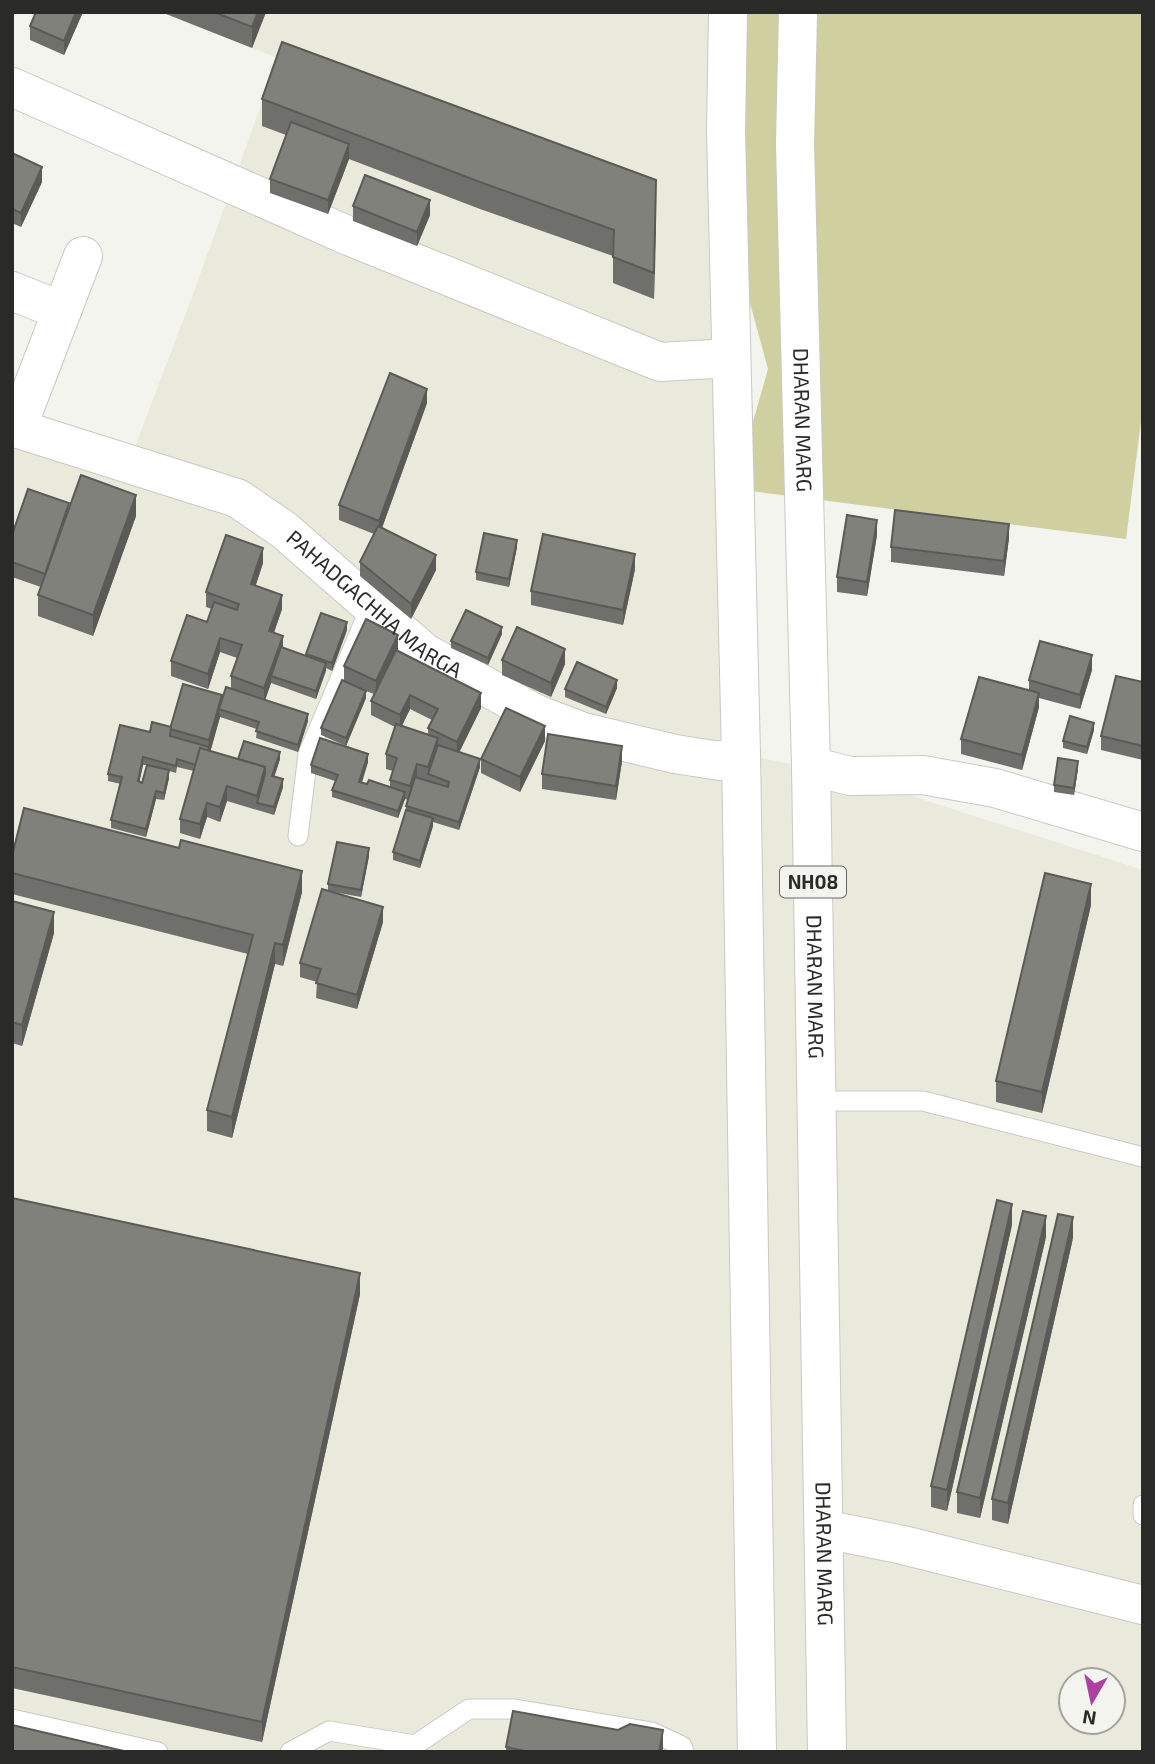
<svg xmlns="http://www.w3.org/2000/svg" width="1155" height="1764" viewBox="0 0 1155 1764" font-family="'Exo 2',sans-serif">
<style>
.built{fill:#e9e9dc;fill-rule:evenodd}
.green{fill:#d0cfa0}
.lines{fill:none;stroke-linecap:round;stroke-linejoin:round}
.service-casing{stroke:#c9c9c4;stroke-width:21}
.minor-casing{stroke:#c9c9c4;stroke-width:40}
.tertiary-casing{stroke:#c9c9c4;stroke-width:40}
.primary-casing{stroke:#c9c9c4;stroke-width:40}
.service{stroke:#fff;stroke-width:19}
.minor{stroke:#fff;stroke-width:38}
.tertiary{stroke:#fff;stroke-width:38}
.primary{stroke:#fff;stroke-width:38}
.wall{fill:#6f6f6b;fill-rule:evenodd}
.shaded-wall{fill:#5a5a57}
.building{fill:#81817c;stroke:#5a5a57;stroke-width:2}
.labels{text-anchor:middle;stroke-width:6;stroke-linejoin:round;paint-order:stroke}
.shield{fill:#f4f4ef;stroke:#676764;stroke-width:2}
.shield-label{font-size:19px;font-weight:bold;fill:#2a2a28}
.street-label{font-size:21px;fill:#2a2a28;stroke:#f4f4ef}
</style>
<rect width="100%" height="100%" fill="#f4f4ef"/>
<!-- built -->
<path class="built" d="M161 12H728L741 754 850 776 1143 870V1752H12V414L133 452 192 297 278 58ZM1071 1680H1113V1722H1071Z"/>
<!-- green -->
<path class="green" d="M728 12H1143V406L1126 539 734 489 768 369 727 219Z"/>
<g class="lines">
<defs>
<g id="service">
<path d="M298 836 308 754 371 606"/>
<path d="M817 1101H923L1143 1157"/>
<path d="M1143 1505V1515"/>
<path d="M12 1719 158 1752"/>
<path d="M290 1752 329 1731 415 1745 469 1709H515L652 1732 682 1746 684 1752"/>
</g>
<g id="minor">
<path d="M12 87 351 237 660 362 731 358"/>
<path d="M12 291 62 311"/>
<path d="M17 428 83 256"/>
<path d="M811 766 850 776 923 775 995 788 1143 832"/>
<path d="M824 1529 903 1545 1143 1605"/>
</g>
<g id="tertiary">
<path id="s1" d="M12 427 237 498 284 530 425 653 536 714 583 732 675 754 720 761 741 754"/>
</g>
<g id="primary">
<path d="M728 12 726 131 741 754 757 1752"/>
<path id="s2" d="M798 12 795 144 811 766 827 1752"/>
</g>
</defs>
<!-- service casing -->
<use href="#service" class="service-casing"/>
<!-- minor casing -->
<use href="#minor" class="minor-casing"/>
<!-- tertiary casing -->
<use href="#tertiary" class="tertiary-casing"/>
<!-- primary casing -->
<use href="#primary" class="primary-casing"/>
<!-- service -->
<use href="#service" class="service"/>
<!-- minor -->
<use href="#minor" class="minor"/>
<!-- tertiary -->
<use href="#tertiary" class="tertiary"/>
<!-- primary -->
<use href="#primary" class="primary"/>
</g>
<!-- wall -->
<g class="wall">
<path d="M83 12 64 55 30 40V26Z"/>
<path d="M161 12H266L252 48Z"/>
<path d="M262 99 656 207 654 299 613 283V256L480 209 349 159 328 214 270 193V179L286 135 262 126Z"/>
<path d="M12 153 42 182 21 227 12 223Z"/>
<path d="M353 206 430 215 417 246 353 221Z"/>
<path d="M427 403 382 528 436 570 411 619 360 576V562L374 534 339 520V505Z"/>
<path d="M69 508 136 516 93 636 38 616V595L41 587 12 577V535Z"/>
<path d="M877 535 867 596 837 592V577Z"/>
<path d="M1009 538 1004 576 891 562V547Z"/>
<path d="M517 547 509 587 476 580V572Z"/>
<path d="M263 563 256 585 282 609 274 633 283 648 306 656V654L347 630 332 671 326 668 316 699 271 683 265 700 308 721 298 752 256 738 257 729 220 717 210 751 238 759H280L274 777 283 787 274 815 227 801 220 822 207 817 200 839 180 833V819L194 771 177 767 176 773 169 771V778L164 800 156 799 146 837 111 828V820L121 784 108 781V774L150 732 171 727 222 702 231 689V676L237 658 220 652 208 689 171 676V661L207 622 212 609 206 607V592ZM143 765H147L142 783 139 782Z"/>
<path d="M635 569 623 625 531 605V591Z"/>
<path d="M502 634 488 665 451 648V641Z"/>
<path d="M398 649 397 651 481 708 459 752 480 767 459 830 433 822V826L420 868 393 860V852L406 811V806L408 800 405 799 398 818 332 797V790L335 781 311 773V765L368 762 362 783 367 784 390 786V780L393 771 386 769V754L395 727 371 715V701L374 694 366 691V698L346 746 321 735V728L344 681V666ZM410 709 432 720 428 728V735L402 726Z"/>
<path d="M502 660 565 664 551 697 502 675Z"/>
<path d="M1092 670 1080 709 1039 698V707L1022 770 961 754V739L1029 690V680Z"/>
<path d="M1143 682V760L1101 750V736Z"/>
<path d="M617 688 606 714 565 697V689Z"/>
<path d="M1094 730 1087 754 1063 748V741Z"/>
<path d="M545 741 520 792 481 773V759Z"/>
<path d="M622 761 616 800 542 789V774Z"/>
<path d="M1078 768 1074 795 1054 792V785Z"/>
<path d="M12 856 302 892 283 966 275 964 232 1138 207 1131V1110L248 954 12 894Z"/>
<path d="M369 856 361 897 328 891V884Z"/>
<path d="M12 901 54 933 22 1046 12 1043Z"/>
<path d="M1091 905 1042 1113 996 1102V1081Z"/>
<path d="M383 922 357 1009 316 998 317 982 300 977V963Z"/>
<path d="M12 1198 360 1294 262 1742 12 1688Z"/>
<path d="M1012 1225 947 1511 931 1507V1486Z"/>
<path d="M1046 1237 980 1518 957 1513V1492Z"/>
<path d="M1073 1238 1008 1524 992 1520V1499Z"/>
<path d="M618 1730H663V1752H506V1747Z"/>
</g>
<!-- shaded-wall -->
<g class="shaded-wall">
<path d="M76 12H83L64 55V41Z"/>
<path d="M258 12H266L252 48V27Z"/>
<path d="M349 144V159L328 214V200Z"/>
<path d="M42 167V182L21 227V213Z"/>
<path d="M656 180V207L654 299V273Z"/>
<path d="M430 200V215L417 246V232Z"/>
<path d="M427 389V403L379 536V521Z"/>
<path d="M136 495V516L93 636V615Z"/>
<path d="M877 520V535L867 596V582Z"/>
<path d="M1009 524V538L1004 576V561Z"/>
<path d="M517 540V547L509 587V579Z"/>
<path d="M263 548V563L251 598V584Z"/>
<path d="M635 554V569L623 625V610Z"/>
<path d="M436 555V570L411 619V604Z"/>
<path d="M282 595V609L269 646V631Z"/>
<path d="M347 622V630L332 671V663Z"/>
<path d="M502 627V634L488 665V658Z"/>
<path d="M398 635V649L376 695V681Z"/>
<path d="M283 636V651L271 676V683L264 703V688Z"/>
<path d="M220 638V652L208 689V674Z"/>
<path d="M565 649V664L551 697V683Z"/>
<path d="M1092 655V670L1080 709V695Z"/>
<path d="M326 663V671L316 699V691Z"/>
<path d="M617 680V688L606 714V707Z"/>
<path d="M366 691V698L346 746V738Z"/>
<path d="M481 693V708L457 757V742Z"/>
<path d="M1039 693V707L1022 770V755Z"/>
<path d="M222 695V709H219L220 717 207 764 209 740Z"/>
<path d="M410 695V709L400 729V715Z"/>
<path d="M308 714V721L298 752V745Z"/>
<path d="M1094 723V730L1087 754V747Z"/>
<path d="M545 726V741L520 792V777Z"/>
<path d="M438 738V752L428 774V767Z"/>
<path d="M622 746V761L616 800V786Z"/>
<path d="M280 752V759L272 784V776Z"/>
<path d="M368 754V762L359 789V782Z"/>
<path d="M143 757V765L138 789V781Z"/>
<path d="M480 759V767L459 830V822Z"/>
<path d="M1078 761V768L1074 795V788Z"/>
<path d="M417 764V778L410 800V786Z"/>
<path d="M265 767V781L257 803V796Z"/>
<path d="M169 770V778L164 800V793Z"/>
<path d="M283 779V787L274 815V807Z"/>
<path d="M227 786V801L220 822V807Z"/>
<path d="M156 791V799L146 837V829Z"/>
<path d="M405 792V799L398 818V811Z"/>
<path d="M207 803V817L200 839V824Z"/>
<path d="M433 818V826L420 868V861Z"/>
<path d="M369 848V856L361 897V890Z"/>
<path d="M302 871V892L283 966V945Z"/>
<path d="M1091 884V905L1042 1113V1092Z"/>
<path d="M383 907V922L357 1009V995Z"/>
<path d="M54 912V933L22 1046V1025Z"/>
<path d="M275 943V964L232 1138V1117Z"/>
<path d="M1012 1204V1225L947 1511V1490Z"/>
<path d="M1046 1216V1237L980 1518V1498Z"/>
<path d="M1073 1217V1238L1008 1524V1503Z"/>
<path d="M360 1273V1294L262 1742V1722Z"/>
<path d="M663 1730V1752H659Z"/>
</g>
<!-- building -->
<g class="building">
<path d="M36 12H76L64 41 30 26Z"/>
<path d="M214 12H258L252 27Z"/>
<path d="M282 42 656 180 654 273 613 257 614 230 480 182 262 99Z"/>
<path d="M291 122 349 144 328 200 270 179Z"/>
<path d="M12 153 42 167 21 213 12 209Z"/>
<path d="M365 175 430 200 417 232 353 206Z"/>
<path d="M390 373 427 389 379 521 339 505Z"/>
<path d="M81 475 136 495 93 615 38 595Z"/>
<path d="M28 489 69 503 45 574 12 562V535Z"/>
<path d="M895 510 1009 524 1004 561 891 547Z"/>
<path d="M847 515 877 520 867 582 837 577Z"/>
<path d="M378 526 436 555 411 604 360 562Z"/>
<path d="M484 533 517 540 509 579 476 572Z"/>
<path d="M543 534 635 554 623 610 531 591Z"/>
<path d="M226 535 263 548 251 584 282 595 269 631 283 636 264 688 231 676 242 645 220 638 208 674 171 661 187 615 207 622 214 602 237 610 239 604 206 592Z"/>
<path d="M466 610 502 627 488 658 451 641Z"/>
<path d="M321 613 347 622 332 663 306 654Z"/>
<path d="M366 619 398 635 376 681 344 666Z"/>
<path d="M517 627 565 649 551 683 502 660Z"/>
<path d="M1040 641 1092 655 1080 695 1029 680Z"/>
<path d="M281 647 326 663 316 691 271 676Z"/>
<path d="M396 650 481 693 457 742 428 728 438 709 410 695 400 715 371 701Z"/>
<path d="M577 662 617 680 606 707 565 689Z"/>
<path d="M1116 676 1143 682V746L1101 736Z"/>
<path d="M979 677 1039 693 1022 755 961 739Z"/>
<path d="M342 680 366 691 346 738 321 728Z"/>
<path d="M183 684 222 695 209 740 170 729Z"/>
<path d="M226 687 308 714 298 745 256 731 259 722 219 709Z"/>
<path d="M506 708 545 726 520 777 481 759Z"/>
<path d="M1070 716 1094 723 1087 747 1063 741Z"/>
<path d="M152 722 171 727 170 736 209 747 208 751 200 748 196 765 177 759 176 766 143 757 138 781 142 783 147 765 169 770 164 793 156 791 146 829 111 820 122 777 108 774 120 725 150 732Z"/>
<path d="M396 724 438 738 428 767 417 764 410 786 390 780 397 758 386 754Z"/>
<path d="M548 734 622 746 616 786 542 774Z"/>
<path d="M320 738 368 754 359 782 367 784 369 780 405 792 398 811 332 790 338 775 311 765Z"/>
<path d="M244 741 280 752 272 776 283 779 274 807 257 803 265 774V767L238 759Z"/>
<path d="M438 745 480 759 459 822 406 806 415 777 448 787 449 782 428 774Z"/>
<path d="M200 748 265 767 257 796 227 786 220 807 207 803 200 824 180 819Z"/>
<path d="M1058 758 1078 761 1074 788 1054 785Z"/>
<path d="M24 808 179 848 181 840 302 871 283 945 275 943 232 1117 207 1110 253 935 12 873V856Z"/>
<path d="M406 810 433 818 420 861 393 852Z"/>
<path d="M337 842 369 848 361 890 328 884Z"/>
<path d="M1045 873 1091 884 1042 1092 996 1081Z"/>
<path d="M322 889 383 907 357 995 316 983 321 969 300 963Z"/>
<path d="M12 901 54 912 22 1025 12 1022Z"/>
<path d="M12 1198 360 1273 262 1722 12 1667Z"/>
<path d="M997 1200 1012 1204 947 1490 931 1486Z"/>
<path d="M1023 1211 1046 1216 980 1498 957 1492Z"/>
<path d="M1058 1214 1073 1217 1008 1503 992 1499Z"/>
<path d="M513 1711 618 1730 630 1724 663 1730 659 1752H530L506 1747Z"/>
<path d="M12 1725 128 1752H12Z"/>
</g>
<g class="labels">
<!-- shield labels -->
<rect class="shield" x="780" y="866.5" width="66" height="31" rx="5"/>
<g class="shield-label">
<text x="813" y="889">NH08</text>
</g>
<!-- street labels -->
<g class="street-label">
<text dy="7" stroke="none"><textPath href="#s2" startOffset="408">DHARAN MARG</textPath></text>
<text dy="7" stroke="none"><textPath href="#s1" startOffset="410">PAHADGACHHA MARGA</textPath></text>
<text dy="7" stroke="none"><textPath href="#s2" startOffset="975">DHARAN MARG</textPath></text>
<text dy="7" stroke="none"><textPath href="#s2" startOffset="1542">DHARAN MARG</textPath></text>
</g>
</g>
<!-- border -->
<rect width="1155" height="1764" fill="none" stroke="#2a2a28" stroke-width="28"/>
<!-- north arrow -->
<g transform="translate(1092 1701) rotate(189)"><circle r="33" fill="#f4f4ef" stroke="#a3a39f" stroke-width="2"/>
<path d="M0-5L12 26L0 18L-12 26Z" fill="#ac41a1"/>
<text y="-10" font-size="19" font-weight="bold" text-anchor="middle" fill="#2a2a28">N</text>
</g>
</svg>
